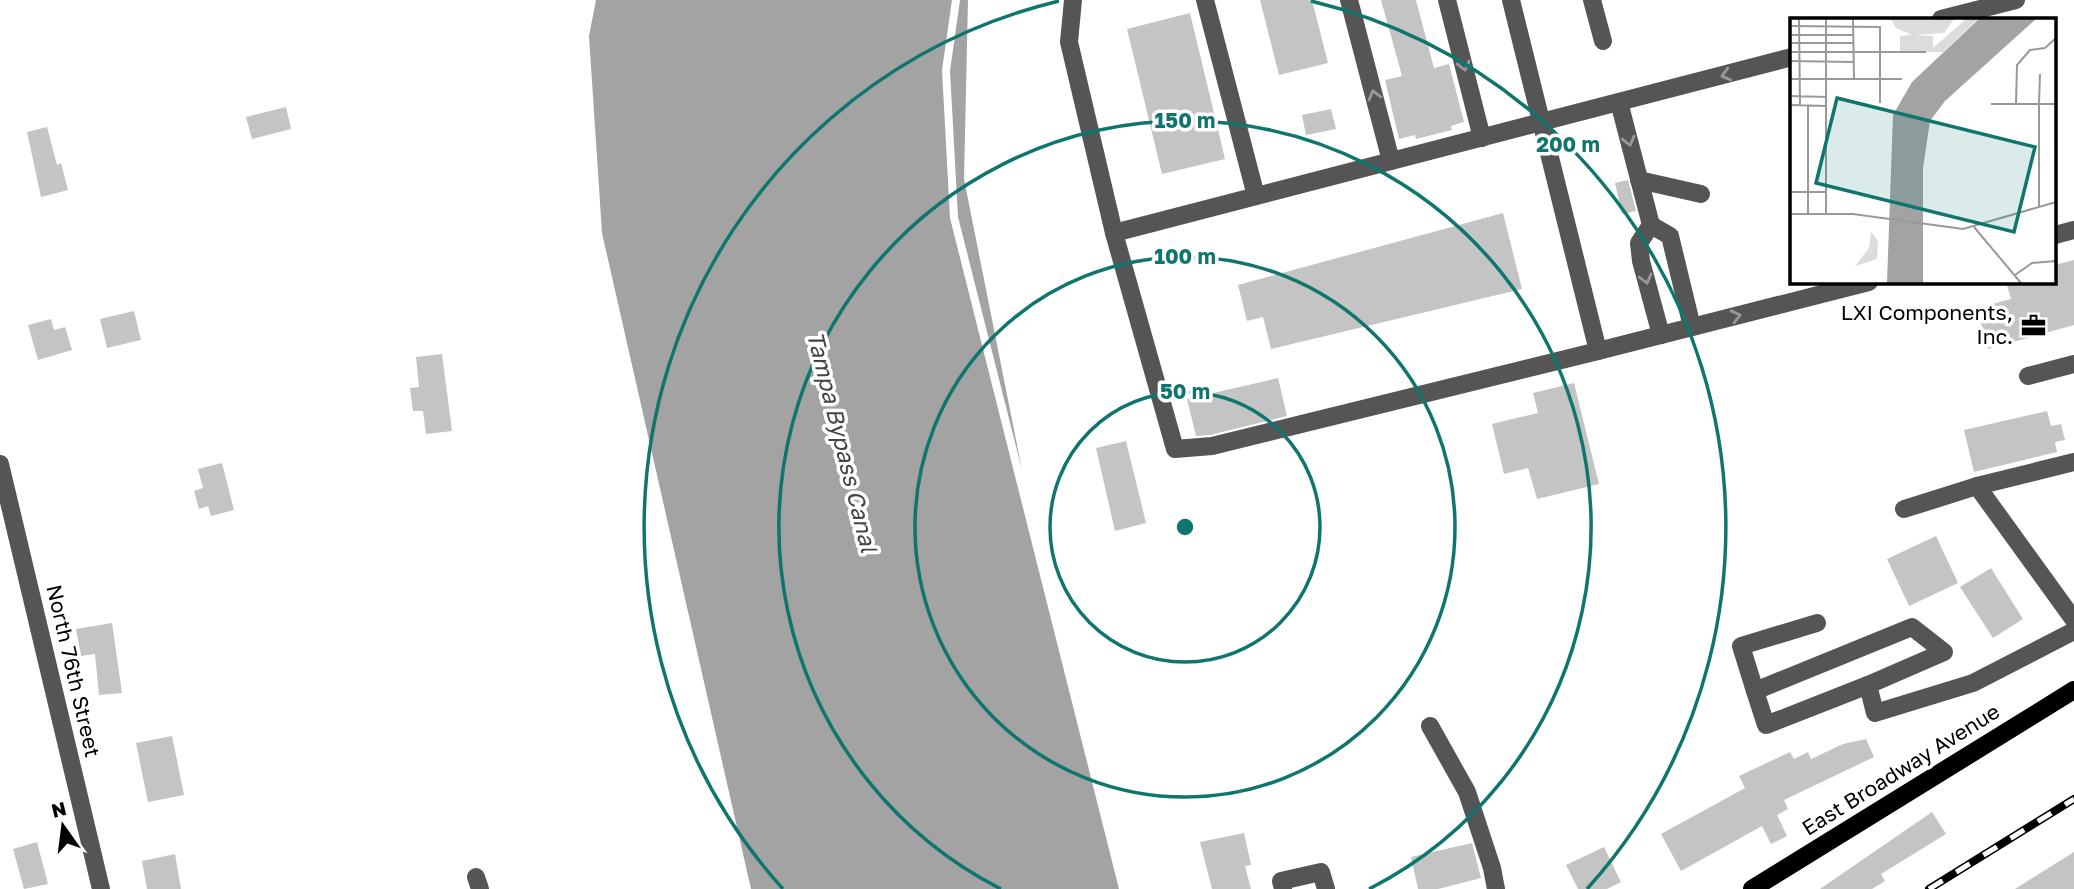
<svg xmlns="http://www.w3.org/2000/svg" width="2074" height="889" viewBox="0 0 2074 889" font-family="'Golos Text',sans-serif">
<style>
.water{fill:#a3a3a3}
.building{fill:#c4c4c4}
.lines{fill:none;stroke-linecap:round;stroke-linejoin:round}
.minor{stroke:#555;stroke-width:18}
.major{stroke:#000;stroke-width:18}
.rail-casing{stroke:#000;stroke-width:8}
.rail{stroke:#fff;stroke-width:5;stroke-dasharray:16;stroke-linecap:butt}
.oneway{stroke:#999}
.ring{fill:none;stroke:#0f766e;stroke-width:3.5}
.labels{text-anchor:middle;stroke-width:7;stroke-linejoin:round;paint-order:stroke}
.poi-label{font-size:21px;fill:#000;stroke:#fff;text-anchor:end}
.street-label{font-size:21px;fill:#000;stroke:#fff}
.water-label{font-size:23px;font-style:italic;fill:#444;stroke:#fff}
.inset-road{fill:none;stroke:#999;stroke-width:2}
.view{fill:#0f766e;fill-opacity:0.15;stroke:#0f766e;stroke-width:3.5}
.inset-edge{fill:none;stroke:#000;stroke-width:3.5}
.centre{fill:#0f766e;stroke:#fff;stroke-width:3.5}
.ring-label{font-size:21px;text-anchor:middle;font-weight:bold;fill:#0f766e;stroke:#fff;stroke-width:7;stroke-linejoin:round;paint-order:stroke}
</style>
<rect width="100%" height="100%" fill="#fff"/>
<!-- water -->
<g class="water">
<path d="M596 0H952L942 70 950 218 1119 889H751L602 233 589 36Z"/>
<path d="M960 0H968L964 179 1022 470 958 217 950 71Z"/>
</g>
<!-- building -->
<g class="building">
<path d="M1260 0H1312L1328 63 1279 75Z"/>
<path d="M1381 0H1416L1434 68 1449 64 1464 122 1451 126 1452 130 1416 139 1415 135 1399 139 1385 80 1402 76Z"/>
<path d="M1190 13 1225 159 1162 174 1127 29Z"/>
<path d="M286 107 291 129 252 139 246 117Z"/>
<path d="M1331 109 1336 129 1306 135 1302 115Z"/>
<path d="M47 127 57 165 61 163 68 190 41 197 27 132Z"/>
<path d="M1628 180 1636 211 1622 214 1615 183Z"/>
<path d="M1503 213 1522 289 1271 349 1263 317 1247 321 1238 285Z"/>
<path d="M2074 260V325L1988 349 1977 308 2011 299 2006 282H2055V265Z"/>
<path d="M134 311 141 340 107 348 100 319Z"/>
<path d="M51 319 54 330 65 327 72 350 38 360 28 325Z"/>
<path d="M442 354 452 431 426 434 423 411H413L410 388 419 387 416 357Z"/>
<path d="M1278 378 1287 416 1210 435 1196 436 1187 399Z"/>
<path d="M1574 383 1599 484 1537 499 1528 468 1504 474 1492 424 1538 413 1533 393Z"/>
<path d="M2047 411 2051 426 2061 424 2065 440 2055 442 2057 452 1974 472 1964 430Z"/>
<path d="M1126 441 1146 523 1115 531 1096 448Z"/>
<path d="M222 463 234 510 211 516 208 506 199 509 194 491 203 488 198 469Z"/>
<path d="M1936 536 1958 583 1909 606 1887 559Z"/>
<path d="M1991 568 2023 619 1993 638 1960 587Z"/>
<path d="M112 623 122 693 99 695 95 654 81 656 76 629Z"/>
<path d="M172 736 184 795 148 802 136 743Z"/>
<path d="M1866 739 1874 757 1784 800 1788 809 1777 815 1787 836 1771 844 1762 826 1681 871 1661 834 1745 788 1739 776 1790 752 1794 759 1808 752 1811 759 1843 744Z"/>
<path d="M1932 812 1946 834 1881 874 1885 881 1872 889H1820Z"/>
<path d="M1244 833 1251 865 1245 866 1251 889H1212L1200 842Z"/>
<path d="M37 842 48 884 24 889 13 849Z"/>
<path d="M1472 843 1481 878 1438 889H1418L1411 857Z"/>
<path d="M1604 847 1621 882 1607 889H1578L1566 865Z"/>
<path d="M2074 852V889H2015Z"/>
<path d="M175 854 181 889H147L142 861Z"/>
</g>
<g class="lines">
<!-- minor -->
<g class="minor">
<path d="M1073 0 1069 42 1114 233 1175 449 1212 446 1598 351 1869 282"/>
<path d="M1205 0 1256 196"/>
<path d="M1349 0 1391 161"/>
<path d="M1447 0 1482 138"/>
<path d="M1511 0 1598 351"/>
<path d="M1592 0 1603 41"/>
<path d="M1941 19 2016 0"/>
<path d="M1619 102 1651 225 1670 236 1692 327"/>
<path d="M1639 180 1701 194"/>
<path d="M1651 225 1639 243 1641 261 1661 335"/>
<path d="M1114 233 1792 57"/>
<path d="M2055 235 2074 230"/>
<path d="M2028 376 2074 364"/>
<path d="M0 464 101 889"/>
<path d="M1977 486 2074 620"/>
<path d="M1904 509 1977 486 2074 462"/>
<path d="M1817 623 1741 646 1755 691 1912 627 1944 652 1868 685 1875 713 1973 683 2074 631"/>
<path d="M1755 691 1766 725 1868 685"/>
<path d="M1430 726 1467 792 1492 868 1496 889"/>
<path d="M476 877 480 889"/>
<path d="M1283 889 1281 881 1321 872 1326 889"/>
</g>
<!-- major -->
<path class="major" d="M1752 889 2074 690"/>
<defs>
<path id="rail" d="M1929 889 2074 799"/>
</defs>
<!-- rail casing -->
<use href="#rail" class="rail-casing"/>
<!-- rail -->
<use href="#rail" class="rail"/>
</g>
<!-- one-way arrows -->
<defs><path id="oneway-chevron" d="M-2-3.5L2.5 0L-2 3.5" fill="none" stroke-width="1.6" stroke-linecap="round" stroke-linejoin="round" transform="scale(1.75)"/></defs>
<g class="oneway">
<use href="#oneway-chevron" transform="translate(1464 66) rotate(76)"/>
<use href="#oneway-chevron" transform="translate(1726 75) rotate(165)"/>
<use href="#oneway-chevron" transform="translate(1374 95) rotate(-105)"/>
<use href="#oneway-chevron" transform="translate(1629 141) rotate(76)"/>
<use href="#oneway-chevron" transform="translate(1646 279) rotate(75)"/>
<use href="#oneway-chevron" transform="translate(1736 316) rotate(-14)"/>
</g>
<!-- distance rings -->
<g class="ring">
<circle cx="1185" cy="527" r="135"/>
<circle cx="1185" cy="527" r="270"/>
<path d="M1001 889A406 406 0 1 1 1369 889"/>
<path d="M783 889A541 541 0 0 1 1059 1M1311 1A541 541 0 0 1 1587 889"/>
</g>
<!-- icons -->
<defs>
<symbol id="office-bare" viewBox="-9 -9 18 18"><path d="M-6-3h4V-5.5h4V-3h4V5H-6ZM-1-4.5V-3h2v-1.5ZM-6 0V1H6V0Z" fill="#000" stroke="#fff" stroke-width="2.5" paint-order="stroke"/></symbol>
</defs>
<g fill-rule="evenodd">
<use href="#office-bare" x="2016" y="308" width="35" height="35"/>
</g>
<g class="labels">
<!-- poi labels -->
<g class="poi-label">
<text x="2013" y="320">LXI Components,<tspan x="2013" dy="24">Inc.</tspan></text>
</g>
<!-- street labels -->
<g class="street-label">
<text transform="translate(73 671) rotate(77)" y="7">North 76th Street</text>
<text transform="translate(1901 770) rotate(-32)" y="7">East Broadway Avenue</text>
</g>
<!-- water labels -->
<g class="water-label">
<text transform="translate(842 442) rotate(76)" y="8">Tampa Bypass Canal</text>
</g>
</g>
<!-- overview -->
<g transform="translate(1790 18)">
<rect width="266" height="266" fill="#fff"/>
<path d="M101 1H164L154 15 124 17 143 18V30L176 1H188L153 34H110V18L122 17 106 10ZM81 214 88 223 87 241 65 248 79 230Z" fill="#dcdcdc"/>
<path d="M189 1H246L155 83 140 103 133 150V265H97L103 97 122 64Z" fill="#a3a3a3"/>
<path class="inset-road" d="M9 1 10 87M36 1V196M63 1 64 61M0 8 90 9V85M0 17H63M0 25H63M0 34H136M0 43 63 44M0 61H112M0 78 37 79M201 86H249L250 56M226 86 227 47 240 32 255 30 266 20M0 87 37 88M18 88V196M0 174H36M249 189V86H266M0 196H63L173 211 266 184M184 209 231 265M225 257 242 245 266 243"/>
<path class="view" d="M47 80 245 129 224 214 26 165Z"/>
<rect width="266" height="266" class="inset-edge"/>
</g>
<circle cx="1185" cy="527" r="10" class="centre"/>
<g class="ring-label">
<text x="1185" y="128">150 m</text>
<text x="1568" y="152">200 m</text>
<text x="1185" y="264">100 m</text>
<text x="1185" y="399">50 m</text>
</g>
<!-- north arrow -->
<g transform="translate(63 826) rotate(346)" stroke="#ffffff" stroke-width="5" paint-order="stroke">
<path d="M0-5L12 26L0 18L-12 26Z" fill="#000000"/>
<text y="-10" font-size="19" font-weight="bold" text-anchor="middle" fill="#000000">N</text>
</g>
</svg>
